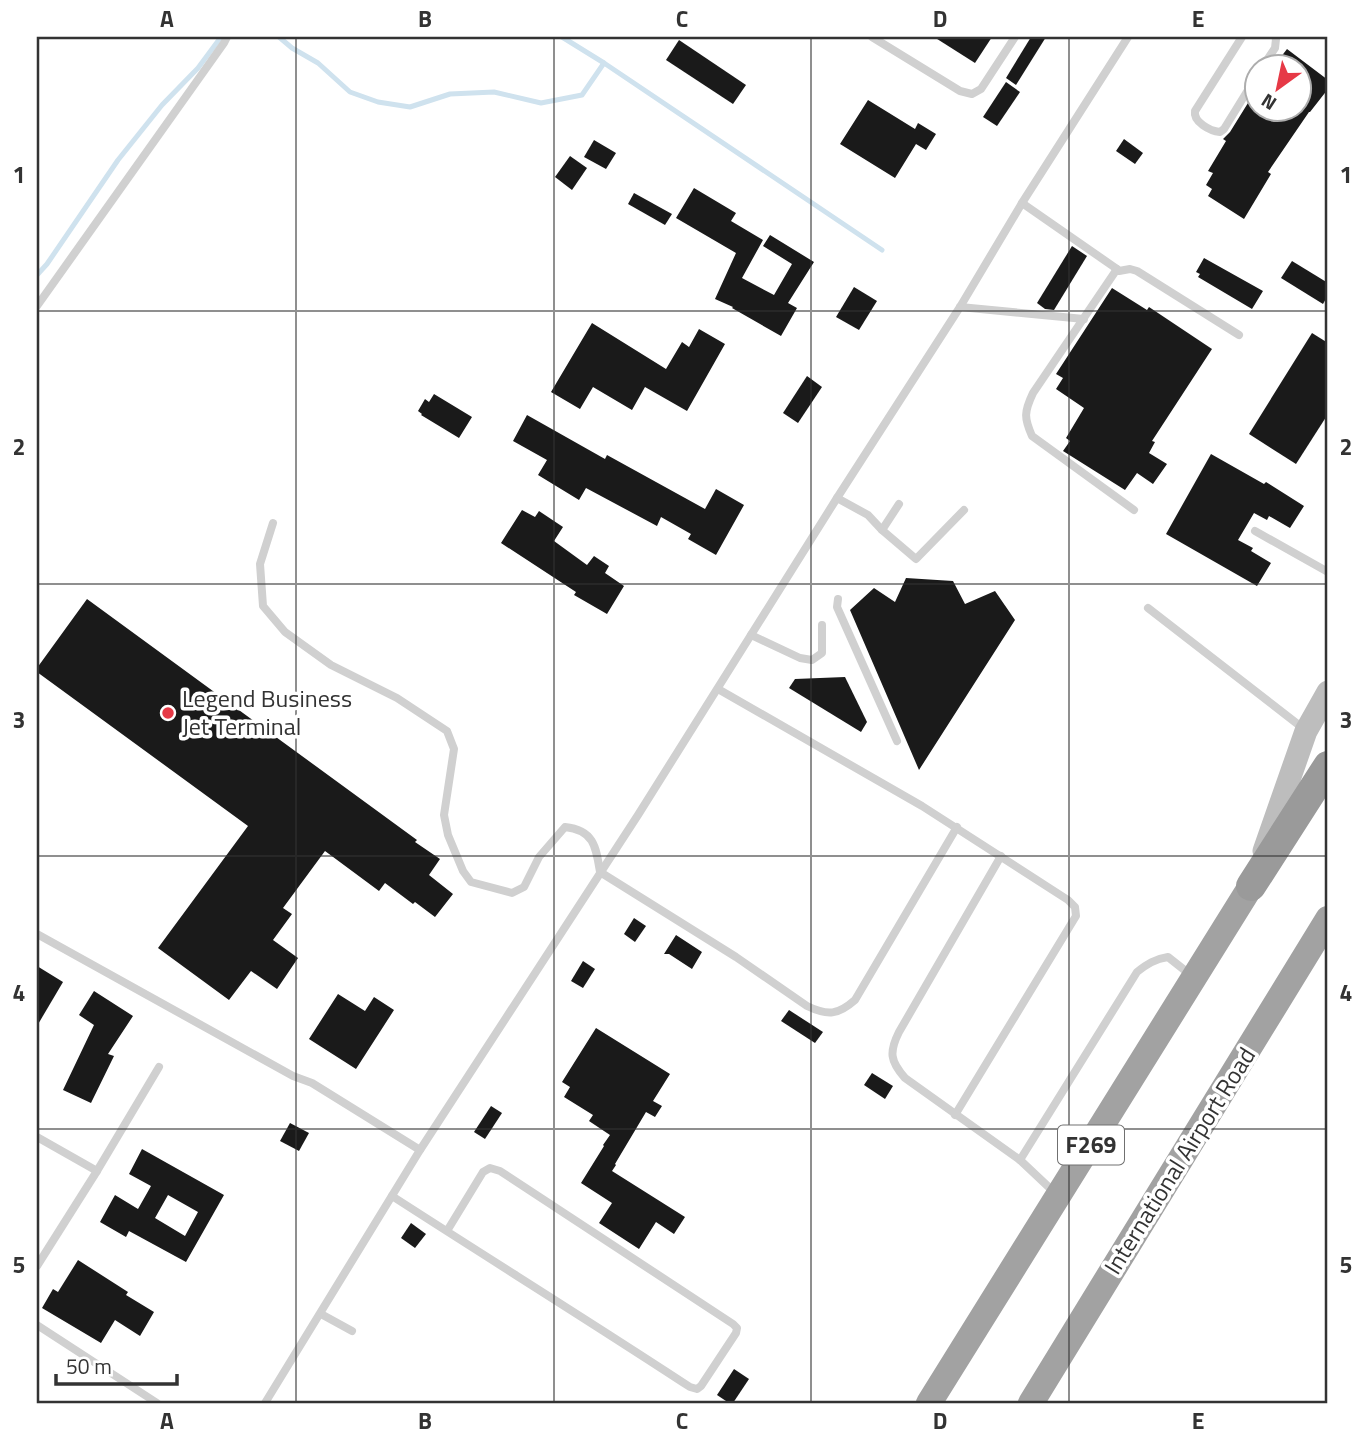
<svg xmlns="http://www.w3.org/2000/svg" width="1365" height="1440" viewBox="0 0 1365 1440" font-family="'Titillium Web',sans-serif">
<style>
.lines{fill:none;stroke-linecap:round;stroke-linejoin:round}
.stream{stroke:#cfe2ee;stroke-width:5}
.building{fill:#1a1a1a;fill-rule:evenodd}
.service{stroke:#d0d0d0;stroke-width:8}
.secondary{stroke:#bdbdbd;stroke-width:23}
.trunk{stroke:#a2a2a2;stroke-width:26}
.motorway{stroke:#9a9a9a;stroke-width:30}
.grid{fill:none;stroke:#333;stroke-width:2;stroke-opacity:0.55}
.poi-dot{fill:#e63946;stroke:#fff;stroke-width:2.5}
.labels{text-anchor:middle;stroke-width:7;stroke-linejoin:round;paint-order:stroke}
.shield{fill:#fff;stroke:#707070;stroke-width:2}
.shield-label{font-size:23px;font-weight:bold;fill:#333}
.poi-label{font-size:24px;fill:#333;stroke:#fff;text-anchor:start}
.street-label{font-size:24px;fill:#333;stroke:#fff}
.neatline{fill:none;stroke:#333;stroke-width:2.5}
.grid-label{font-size:23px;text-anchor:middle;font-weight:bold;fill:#333}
</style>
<rect width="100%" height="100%" fill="#fff"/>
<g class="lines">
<!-- stream -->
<g class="stream">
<path d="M279 37 292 48 318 63 350 92 378 102 410 107 450 94 494 92 541 103 582 95 604 63"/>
<path d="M562 37 604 63 882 250"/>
<path d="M37 275 47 264 118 160 162 105 198 68 221 37"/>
</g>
</g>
<!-- building -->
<g class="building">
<path d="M934 37H992L975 63Z"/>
<path d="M1031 37H1046L1016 85 1006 78Z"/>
<path d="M679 40 746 85 733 104 666 60Z"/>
<path d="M1287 49 1328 80V89L1310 112H1309L1268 172 1271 174 1244 219 1208 196 1212 189 1206 185 1213 173 1208 171 1226 141 1223 139 1230 132 1256 90V108H1298V66H1274Z"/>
<path d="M1006 82 1020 92 997 126 983 117Z"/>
<path d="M868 100 915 129 918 123 936 134 926 150 916 144 895 178 840 144Z"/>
<path d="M1124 139 1143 153 1135 164 1116 151Z"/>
<path d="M594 140 616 153 606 169 584 157Z"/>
<path d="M570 156 587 168 572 190 555 177Z"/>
<path d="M694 188 736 213 731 221 763 240 742 278 774 295 792 264 763 246 770 235 814 262 788 303 797 308 781 336 732 308 733 307 715 299 736 253 676 218Z"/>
<path d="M634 193 672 214 665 225 628 204Z"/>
<path d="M1072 246 1087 256 1054 310 1045 309 1037 303Z"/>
<path d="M1204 258 1263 291 1252 309 1198 277 1200 274 1196 272Z"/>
<path d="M1292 261 1328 283V295L1323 304 1281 278Z"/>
<path d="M854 287 877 301 859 330 836 317Z"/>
<path d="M1112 288 1147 310 1149 307 1212 349 1152 441 1155 442 1149 453 1167 464 1153 484 1137 473 1125 490 1063 451 1070 441 1066 438 1084 408 1056 389 1063 378 1056 374Z"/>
<path d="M592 323 666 369 682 342 689 347 699 329 725 344 687 411 645 387 632 410 593 387 580 409 551 392Z"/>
<path d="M1312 333 1328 343V414L1296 464 1249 434Z"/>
<path d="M807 376 822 387 798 423 783 413Z"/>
<path d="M434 394 472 417 459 438 421 415 422 414 418 411 425 399 429 402Z"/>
<path d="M527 415 605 459 607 455 705 509 716 489 744 505 716 555 688 539 691 534 661 517 657 526 586 488 579 500 538 475 547 460 513 441Z"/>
<path d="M1211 454 1264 484 1266 482 1304 506 1290 528 1269 516 1267 520 1254 513 1238 540 1253 548 1251 551 1271 563 1257 586 1166 534Z"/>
<path d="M522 510 535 517 539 511 563 527 554 541 587 565 594 556 609 566 605 573 624 586 607 614 574 595 576 592 501 543Z"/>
<path d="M906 578 953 581 965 604 995 591 1015 620 919 770 850 610 874 588 895 602Z"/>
<path d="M87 599 417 840 415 842 440 859 429 875 453 894 435 917 415 902 413 904 385 883 379 891 325 851 283 908 292 914 273 940 298 958 277 989 251 971 229 1000 158 948 248 826 37 672V668Z"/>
<path d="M845 677 867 722 861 732 789 688 795 679Z"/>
<path d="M634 918 646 926 635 942 624 934Z"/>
<path d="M676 935 702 952 692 969 669 954H664Z"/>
<path d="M583 961 595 969 583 988 571 981Z"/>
<path d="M37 966 63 982 37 1026Z"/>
<path d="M94 991 133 1016 108 1054 114 1056 91 1103 63 1090 94 1025 79 1015Z"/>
<path d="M338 994 365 1011 374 997 394 1010 356 1069 309 1039Z"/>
<path d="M789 1010 823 1032 815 1043 781 1021Z"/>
<path d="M596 1028 670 1074 653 1101 662 1106 655 1117 646 1112 615 1164 616 1165 612 1171 685 1217 674 1234 656 1222 639 1249 599 1223 612 1203 581 1183 604 1146 603 1145 610 1135 589 1121 593 1115 564 1097 570 1087 562 1082Z"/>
<path d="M872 1073 893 1086 885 1099 864 1085Z"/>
<path d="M491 1106 502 1113 485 1139 474 1132Z"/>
<path d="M290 1123 309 1133 299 1151 280 1141Z"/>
<path d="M142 1149 224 1195 186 1262 129 1231 126 1237 100 1222 115 1195 138 1209 151 1186 129 1174ZM168 1195 198 1212 185 1236 155 1218Z"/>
<path d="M411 1223 426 1234 415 1248 401 1238Z"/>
<path d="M78 1260 128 1292 126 1295 154 1312 140 1336 115 1320 101 1343 42 1308 53 1289 58 1292Z"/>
<path d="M734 1369 749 1379 733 1403H729L717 1395Z"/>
</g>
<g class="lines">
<!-- service -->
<g class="service">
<path d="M872 37 960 91 972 94 981 89 1015 37"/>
<path d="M1242 37 1195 111C1193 122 1210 131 1220 132L1224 129 1256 77"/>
<path d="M1263 66 1275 48 1276 39 1275 37"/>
<path d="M1022 203 1117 269"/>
<path d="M37 306 224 43 227 37"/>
<path d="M960 307 1084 319"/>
<path d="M837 498 868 515 882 530 916 559 964 510"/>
<path d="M1134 510 1032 436C1024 418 1024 412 1033 393L1117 269 1119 271 1130 269 1137 271 1239 335"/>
<path d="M273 523 260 564 263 606 285 632 331 665 397 698 447 731 454 749 444 815 448 835 463 871 471 882 512 893 524 887 539 857 565 827C594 830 596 847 600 872L736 957 807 1006C828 1016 838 1015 855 1000L957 827"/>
<path d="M882 530 899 504"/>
<path d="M1255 531 1328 572"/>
<path d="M838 599 837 607 897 741"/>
<path d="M1148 608 1304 729"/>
<path d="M751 635 800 658 812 660 822 653V625"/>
<path d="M718 689 922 806 1068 900 1075 907 1076 916 955 1115"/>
<path d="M1001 856 899 1032C889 1052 890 1061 905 1078L1020 1160 1055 1193"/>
<path d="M37 934 293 1076 312 1083 420 1150"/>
<path d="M37 1137 97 1171"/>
<path d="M1020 1160 1137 972C1147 964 1155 959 1168 957L1192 976"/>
<path d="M392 1196C491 1260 591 1322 690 1387L697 1389 701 1386 736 1333 737 1328 733 1324 500 1171 490 1168 483 1172 447 1231"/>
<path d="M37 1266 97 1171 159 1067"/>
<path d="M321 1314 352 1331"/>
<path d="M37 1325 157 1403"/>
<path d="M265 1403 420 1150 638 815 837 498 960 307 1022 203 1128 37"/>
</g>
<!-- secondary -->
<path class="secondary" d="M1264 851 1306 731 1328 692"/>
<!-- trunk -->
<g class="trunk">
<path d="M929 1403 1251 886"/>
<path d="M1031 1403 1328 919"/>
</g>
<!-- motorway -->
<path class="motorway" d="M1251 886 1328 766"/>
</g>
<!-- grid -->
<path class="grid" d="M296 37V1403M554 37V1403M811 37V1403M1069 37V1403M37 311H1328M37 584H1328M37 856H1328M37 1129H1328"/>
<!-- markers -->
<circle class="poi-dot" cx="168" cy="713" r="7"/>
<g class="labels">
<!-- shield labels -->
<rect class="shield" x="1058" y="1125.5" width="66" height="39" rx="5"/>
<g class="shield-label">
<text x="1091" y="1153">F269</text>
</g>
<!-- poi labels -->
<g class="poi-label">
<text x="182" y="707">Legend Business<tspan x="182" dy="28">Jet Terminal</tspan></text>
</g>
<!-- street labels -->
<g class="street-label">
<text transform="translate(1180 1161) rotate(-58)" y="8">International Airport Road</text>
</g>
</g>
<!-- border -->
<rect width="1365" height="1440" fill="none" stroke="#ffffff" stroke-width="77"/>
<!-- north arrow -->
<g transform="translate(1278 88) rotate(213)"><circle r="33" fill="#ffffff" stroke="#adadad" stroke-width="2"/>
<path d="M0-5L12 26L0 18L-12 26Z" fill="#e63946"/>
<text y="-10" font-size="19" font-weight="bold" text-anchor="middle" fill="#333333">N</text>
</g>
<!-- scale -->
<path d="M56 1374v10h121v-10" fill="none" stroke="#333333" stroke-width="3.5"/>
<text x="66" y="1374" font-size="21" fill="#333333" stroke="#ffffff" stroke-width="5" paint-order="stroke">50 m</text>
<rect x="38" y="38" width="1288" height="1364" class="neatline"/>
<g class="grid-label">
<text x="167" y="27">A</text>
<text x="425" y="27">B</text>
<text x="682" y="27">C</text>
<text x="940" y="27">D</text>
<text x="1198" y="27">E</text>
<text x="19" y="183">1</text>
<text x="1346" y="183">1</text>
<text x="19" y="455">2</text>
<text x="1346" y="455">2</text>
<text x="19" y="728">3</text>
<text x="1346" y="728">3</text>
<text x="19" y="1001">4</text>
<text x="1346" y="1001">4</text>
<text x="19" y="1273">5</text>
<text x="1346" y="1273">5</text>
<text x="167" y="1429">A</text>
<text x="425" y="1429">B</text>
<text x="682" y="1429">C</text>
<text x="940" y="1429">D</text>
<text x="1198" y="1429">E</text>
</g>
</svg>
